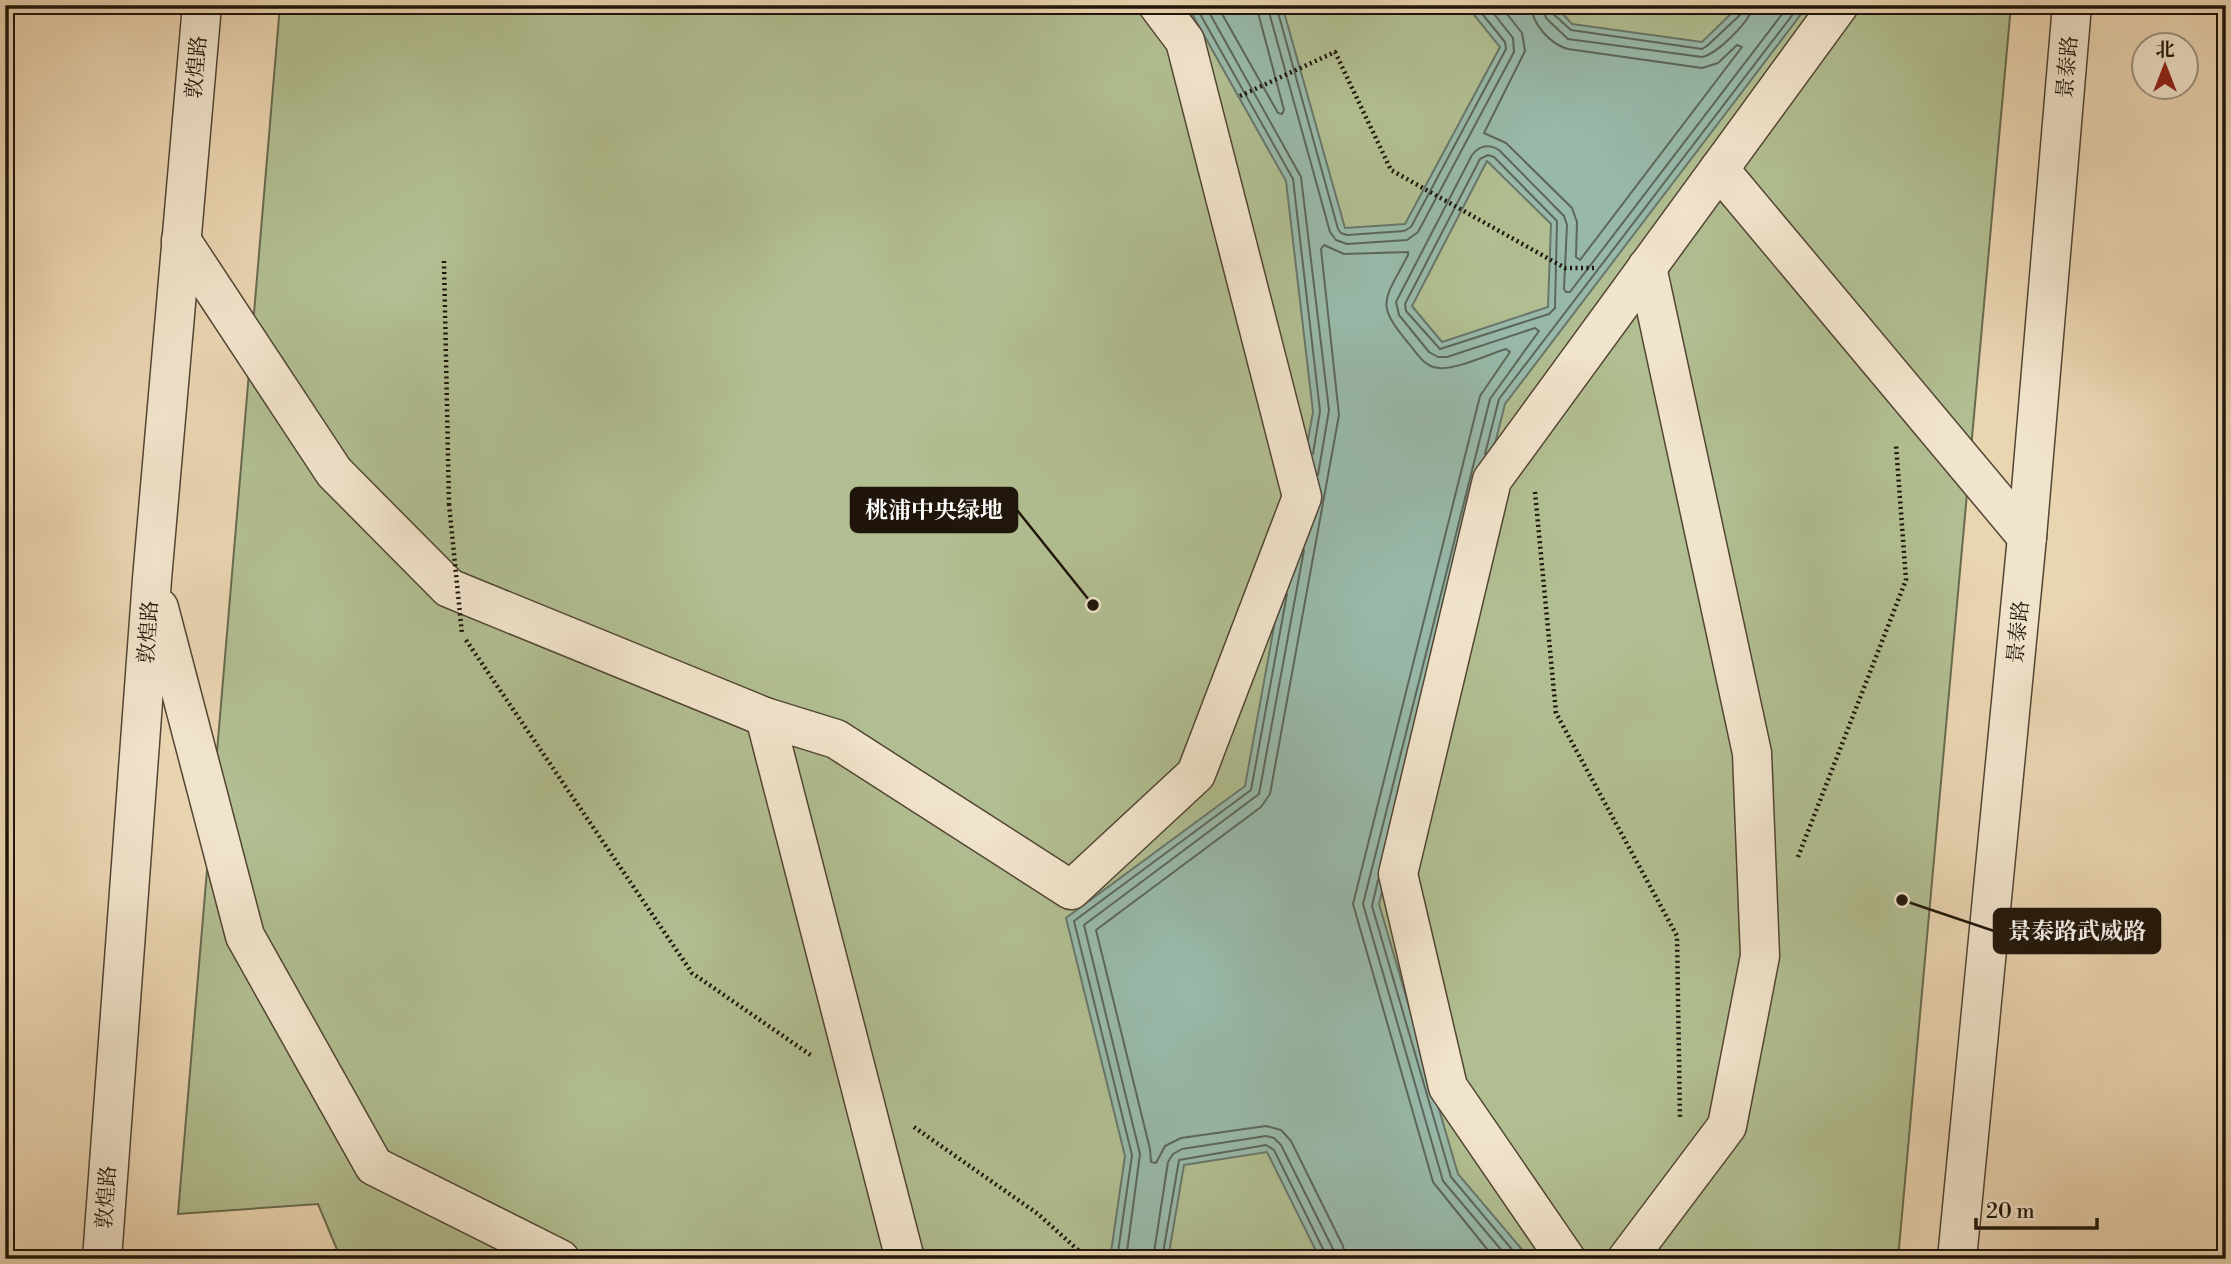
<svg xmlns="http://www.w3.org/2000/svg" width="2231" height="1264" viewBox="0 0 2231 1264" font-family="'Libre Bodoni','Noto Serif SC',serif">
<style>
.green{fill:#b1be91;stroke:#686a4e;stroke-width:2}
.water{fill:#98b9aa;stroke:#68776a;stroke-width:2;fill-rule:evenodd}
.lines{fill:none;stroke-linecap:round;stroke-linejoin:round}
.shore{stroke:#5c675a;stroke-width:2}
.minor-casing{stroke:#524534;stroke-width:41}
.path{stroke:#1f150a;stroke-width:4.5;stroke-dasharray:2 3.5;stroke-linecap:butt}
.minor{stroke:#f1e4cc;stroke-width:38}
.path-bridge{stroke:#1f150a;stroke-width:4.5;stroke-dasharray:2 3.5;stroke-linecap:butt}
.labels{text-anchor:middle;stroke-width:7;stroke-linejoin:round;paint-order:stroke}
.street-label{font-size:21px;fill:#1f150a;stroke:#f1e4cc}
.leader{fill:none;stroke:#1f150a;stroke-width:2.5}
.callout-dot{fill:#1f150a;stroke:#f1e4cc;stroke-width:2.5}
.callout{fill:#1f150a;stroke:#1f150a;stroke-width:2.5}
.callout-label{font-size:23px;text-anchor:middle;font-weight:bold;fill:#fff}
</style>
<rect width="100%" height="100%" fill="#ead5b1"/>
<filter id="stains"><feTurbulence type="fractalNoise" baseFrequency=".00286" numOctaves="4"/><feColorMatrix values="0 0 0 0 .2 0 0 0 0 .09 0 0 0 0 .02 0 0 0 .5 -.17"/></filter>
<radialGradient id="worn" r=".72"><stop offset=".6" stop-color="#630" stop-opacity="0"/><stop offset="1" stop-color="#630" stop-opacity=".3"/></radialGradient>
<!-- green -->
<path class="green" d="M280 5H2011L1898 1259H341L318 1204 178 1214Z"/>
<!-- water -->
<path class="water" d="M1187 5H1282L1345 228 1405 224 1500 47 1466 5H1555L1572 24 1702 42 1740 5H1808L1505 404 1379 904 1458 1174 1530 1259H1320L1267 1152 1184 1165 1168 1259H1110L1125 1156 1066 918 1245 786 1313 412 1286 181ZM1487 161 1551 224 1548 307 1442 342 1412 306Z"/>
<g class="lines">
<!-- shore -->
<g class="shore">
<path d="M1195 5 1293 179 1320 411 1313 454"/>
<path d="M1205 5 1301 177 1329 410 1318 475"/>
<path d="M1217 5 1278 113 1282 114 1284 110 1256 5"/>
<path d="M1267 5 1330 232 1336 240 1347 244 1407 240 1418 232 1514 52 1513 38 1487 5"/>
<path d="M1276 5 1338 229 1341 233 1347 235 1404 231 1411 227 1506 49 1505 42 1475 5"/>
<path d="M1500 5 1522 33 1525 51 1484 133 1506 143 1572 208 1577 222 1576 257 1580 260 1742 47 1737 45 1718 63 1702 68 1568 49C1550 44 1532 24 1531 5"/>
<path d="M1542 5 1546 18 1568 39 1702 57C1716 55 1752 20 1753 5"/>
<path d="M1551 5 1552 13 1571 30 1702 49 1707 46 1742 13 1744 5"/>
<path d="M1488 155 1494 157 1557 221 1555 308 1549 314 1440 349 1406 311 1405 304 1480 159Z"/>
<path d="M1485 454 1499 399 1800 5"/>
<path d="M1378 880 1372 906 1451 1177 1520 1259"/>
<path d="M1117 1259 1132 1155 1074 921 1251 790 1287 594"/>
<path d="M1126 1259 1140 1154 1084 925 1259 794 1304 550"/>
<path d="M1153 1259 1168 1162 1173 1154 1182 1149 1266 1136 1274 1138 1281 1145 1333 1249 1335 1259"/>
<path d="M1162 1259 1179 1160 1266 1145 1274 1150 1325 1253 1326 1259"/>
<path d="M1346 1259 1343 1246 1291 1141 1281 1130 1266 1126 1181 1138 1165 1146 1156 1163 1151 1162 1150 1149 1096 930 1261 807 1270 794 1339 415 1321 249 1324 245 1344 254 1408 252V255C1384 302 1374 302 1410 345 1418 355 1425 367 1439 368 1456 370 1489 354 1506 349L1510 352 1480 396 1353 904 1433 1182 1495 1259"/>
<path d="M1509 1259 1443 1181 1363 904 1490 399 1539 331 1535 328 1447 357H1438L1429 352 1399 315 1396 302 1472 155C1480 145 1489 144 1499 150L1564 216 1567 225 1564 289 1566 292H1570L1789 5"/>
</g>
<defs>
<g id="minor">
<path d="M1719 169 2027 537"/>
<path d="M181 240 334 472 449 588 765 717 836 739 1071 890 1196 774 1302 497 1185 41 1158 5"/>
<path d="M159 608 245 936 374 1166 560 1259"/>
<path d="M765 717 905 1259"/>
<path d="M102 1259 152 579 202 5"/>
<path d="M1566 1259 1448 1087 1398 874 1492 480 1839 5"/>
<path d="M1627 1259 1727 1126 1760 956 1752 753 1647 267"/>
<path d="M1957 1259 2027 537 2072 5"/>
</g>
</defs>
<!-- minor casing -->
<use href="#minor" class="minor-casing"/>
<!-- path -->
<g class="path">
<path d="M1240 96 1335 52 1391 170 1565 268H1597"/>
<path d="M444 261 449 504"/>
<path d="M1535 492 1556 713 1677 936 1680 1120"/>
<path d="M466 640 692 973 812 1056"/>
<path d="M1798 857 1906 580 1896 445"/>
<path d="M914 1127 1038 1214 1088 1259"/>
</g>
<!-- minor -->
<use href="#minor" class="minor"/>
<!-- path-bridge -->
<path class="path-bridge" d="M449 504 462 634"/>
</g>
<g class="labels">
<!-- street labels -->
<g class="street-label">
<text transform="translate(196 67) rotate(-85)" y="7">敦煌路</text>
<text transform="translate(2067 67) rotate(-85)" y="7">景泰路</text>
<text transform="translate(148 632) rotate(-86)" y="7">敦煌路</text>
<text transform="translate(2018 632) rotate(-84)" y="7">景泰路</text>
<text transform="translate(106 1197) rotate(-86)" y="7">敦煌路</text>
</g>
</g>
<!-- callouts -->
<path class="leader" d="M1093 605L1017 510M1902 900L1994 931"/>
<g class="callout-dot">
<circle cx="1093" cy="605" r="7"/>
<circle cx="1902" cy="900" r="7"/>
</g>
<g class="callout">
<rect x="851" y="488" width="166" height="44" rx="7"/>
<rect x="1994" y="909" width="166" height="44" rx="7"/>
</g>
<g class="callout-label">
<text x="934" y="518">桃浦中央绿地</text>
<text x="2077" y="939">景泰路武威路</text>
</g>
<!-- margin -->
<rect width="2231" height="1264" fill="none" stroke="#ead5b1" stroke-width="28"/>
<rect x="7" y="7" width="2217" height="1250" fill="none" stroke="#1f150a" stroke-width="3.5"/>
<rect x="14" y="14" width="2203" height="1236" fill="none" stroke="#1f150a" stroke-width="2"/>
<!-- north arrow -->
<g transform="translate(2165 66)"><circle r="33" fill="#f1e4cc" stroke="#9d917e" stroke-width="2"/>
<path d="M0-5L12 26L0 18L-12 26Z" fill="#8f2418"/>
<text y="-10" font-size="19" font-weight="bold" text-anchor="middle" fill="#1f150a">北</text>
</g>
<!-- scale -->
<path d="M1976 1218v10h121v-10" fill="none" stroke="#1f150a" stroke-width="3.5"/>
<text x="1986" y="1218" font-size="21" fill="#1f150a" stroke="#f1e4cc" stroke-width="5" paint-order="stroke">20 m</text>
<rect width="100%" height="100%" filter="url(#stains)"/>
<rect width="100%" height="100%" fill="url(#worn)"/>
</svg>
